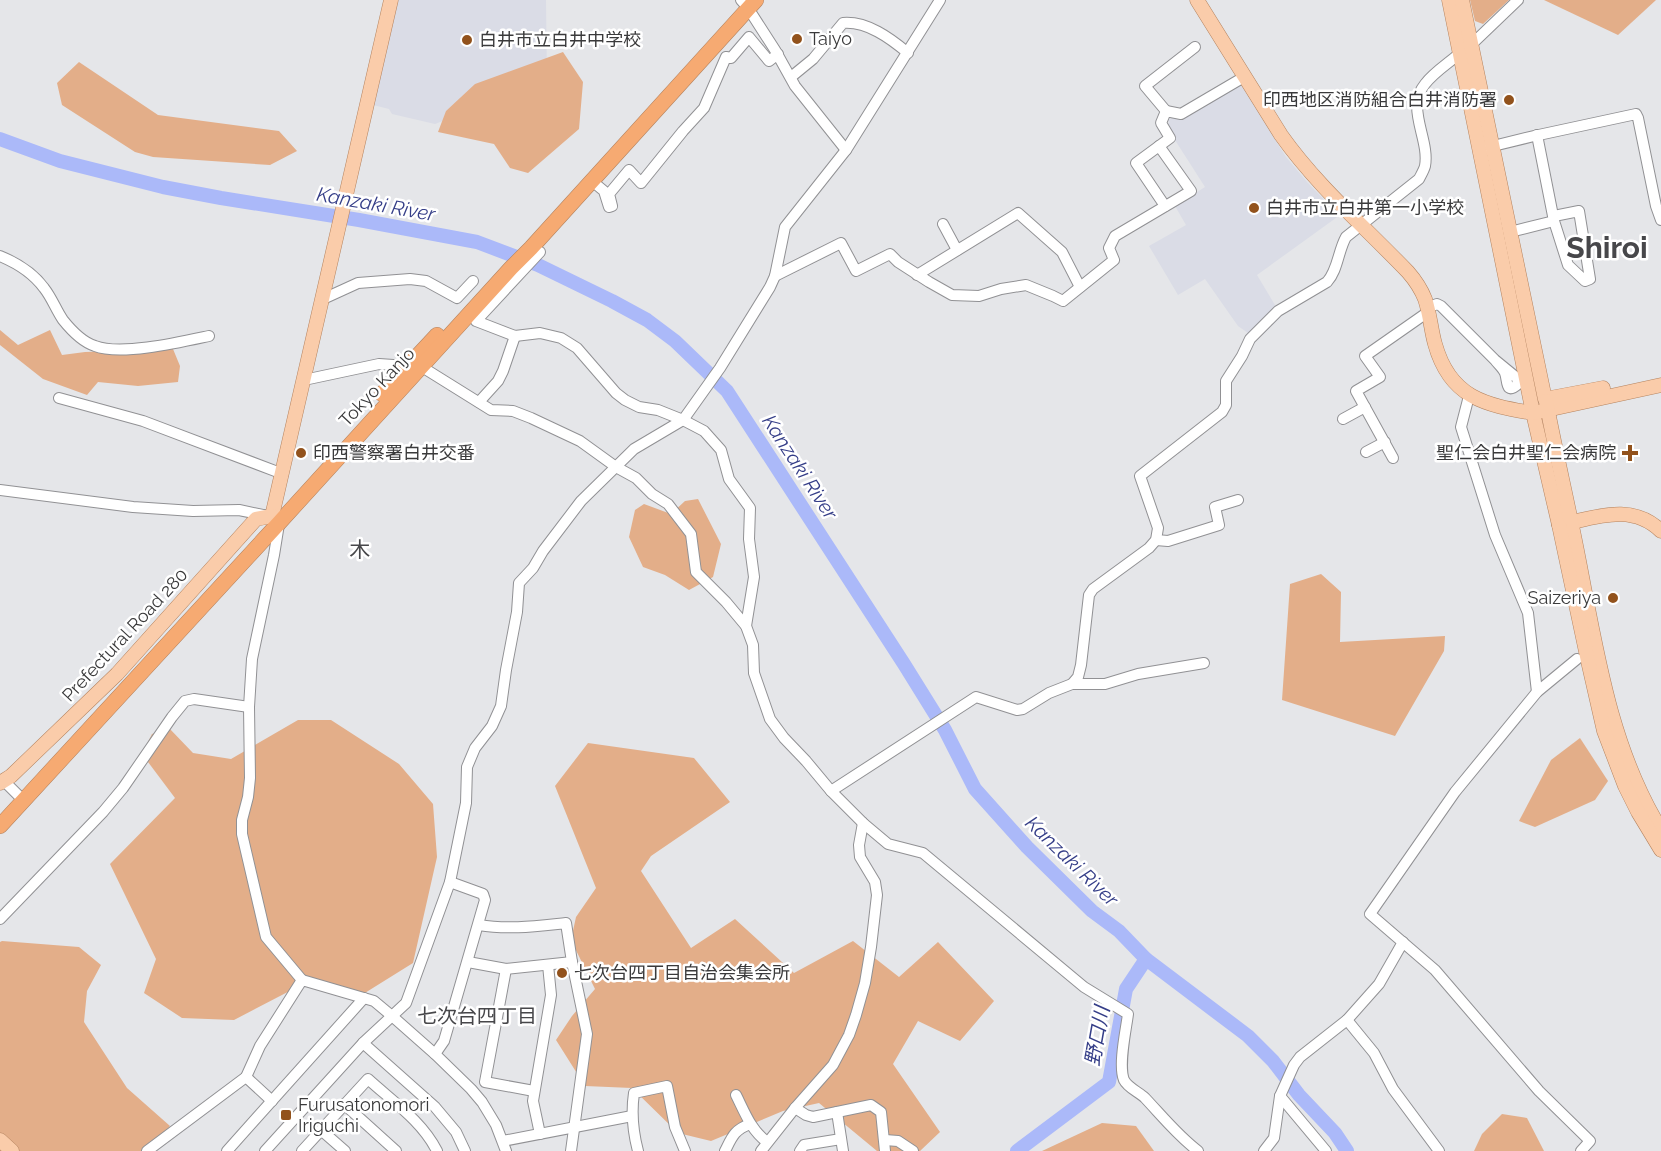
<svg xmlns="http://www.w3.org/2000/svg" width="1661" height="1151" viewBox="0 0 1661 1151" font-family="Raleway,'Noto Sans JP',sans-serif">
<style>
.built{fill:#dadce6}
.green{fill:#e3ae89}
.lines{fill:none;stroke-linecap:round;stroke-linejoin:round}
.river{stroke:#abb9f9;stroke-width:14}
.minor-casing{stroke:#919194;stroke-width:12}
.major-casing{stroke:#b4835f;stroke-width:15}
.highway-casing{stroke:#b4835f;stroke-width:16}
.minor{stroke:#fff;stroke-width:10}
.major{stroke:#faccaa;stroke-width:14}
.highway{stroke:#f6aa72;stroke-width:15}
.poi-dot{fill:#92521c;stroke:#fff;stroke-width:2}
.labels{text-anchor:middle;stroke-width:5;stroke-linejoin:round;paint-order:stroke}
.poi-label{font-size:18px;fill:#3a3a3b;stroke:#fff;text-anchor:start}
.street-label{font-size:18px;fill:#3a3a3b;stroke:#fff}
.water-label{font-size:20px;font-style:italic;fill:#353e88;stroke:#fff}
.neighbourhood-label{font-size:20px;fill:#47474a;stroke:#fff}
.quarter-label{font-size:21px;fill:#47474a;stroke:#fff}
.town-label{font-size:30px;font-weight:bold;fill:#47474a;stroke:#fff}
</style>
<rect width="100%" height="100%" fill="#e5e6e9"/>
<!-- built -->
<g class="built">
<path d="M397 0H546L547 81 435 124 392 114 389 109 373 105Z"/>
<path d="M1241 85 1286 157 1308 183 1334 210 1340 215 1257 275 1275 305 1273 310 1248 333 1238 326 1205 279 1178 295 1149 246 1186 225 1175 206 1205 187 1166 126 1169 123 1168 120 1175 116 1181 117Z"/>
</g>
<!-- green -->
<g class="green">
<path d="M1470 0H1509L1483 24 1475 21Z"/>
<path d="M1544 0H1656L1618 35Z"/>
<path d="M563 52 583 82 579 129 528 173 510 168 494 144 438 132 446 111 475 84Z"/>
<path d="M79 62 158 115 279 131 297 151 270 165 153 157 135 152 62 105 57 83Z"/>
<path d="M0 330 18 345 50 330 62 355 85 352 173 349 180 366 178 382 138 386 98 382 87 395 43 379 0 345Z"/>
<path d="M698 499 721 544 713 577 689 590 665 575 643 567 629 537 635 510 644 504 671 514 685 501Z"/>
<path d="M1321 574 1341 592 1340 642 1445 636 1444 651 1395 736 1282 700 1290 584Z"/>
<path d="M298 720H331L399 764 433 804 437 857 413 963 360 996 307 982 234 1020 182 1018 144 993 156 959 110 864 175 798 142 754 152 734 169 728 193 753 231 759Z"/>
<path d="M1580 738 1608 781 1595 800 1535 827 1519 821 1551 760Z"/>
<path d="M588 743 694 758 730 802 651 856 641 871 691 948 735 919 794 973 853 941 899 977 938 942 994 1001 960 1041 918 1021 893 1064 940 1132 920 1151H877L819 1103 783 1111 711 1141 678 1133 632 1088 585 1086 556 1040 572 1016 595 989 571 940 576 917 596 888 555 786Z"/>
<path d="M2 941 79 947 101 965 87 991 84 1022 127 1088 170 1126 149 1151H0V942Z"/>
<path d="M1502 1114 1527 1118 1544 1151H1474L1482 1134Z"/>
<path d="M1102 1123 1136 1126 1154 1151H1042Z"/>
</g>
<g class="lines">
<!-- river -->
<g class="river">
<path d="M0 139 60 161 163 187 221 198 359 220 477 242 538 265 612 301 647 320 675 341 727 391 904 664 945 730 975 789 1027 847 1092 911 1119 931 1146 959 1248 1036 1273 1061 1299 1095 1335 1133 1347 1151"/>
<path d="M1017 1151 1109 1082 1126 989 1146 959"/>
</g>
<defs>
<g id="minor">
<path d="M741 0 748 8 775 50 795 86 846 150"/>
<path d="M1471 45 1518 0"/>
<path d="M791 77 813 59 843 23C867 21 890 38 908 53"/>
<path d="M1166 111 1145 86 1195 47"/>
<path d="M1537 135 1554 221 1568 265 1585 281 1590 279 1579 211 1554 216"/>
<path d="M1485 148 1534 136 1636 114 1638 118 1656 206 1661 220"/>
<path d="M592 181 604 191 609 207 612 206 609 194 629 170 641 183 683 131 704 108 726 57 731 58 749 37 769 61 778 54"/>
<path d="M1165 206 1136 163 1170 138 1161 123 1166 111 1181 114 1244 77"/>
<path d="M943 224 957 250"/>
<path d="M1510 232 1554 221"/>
<path d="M540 252 476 321 515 336 540 333 561 338 577 348 616 393 625 400 639 407 658 410 683 420 704 431 721 450 729 479 750 508 749 539 754 577 746 626"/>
<path d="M0 256C17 263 33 273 44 288 52 298 56 310 63 320 71 330 82 342 95 346 121 356 181 342 209 336"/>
<path d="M917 275 1018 213 1062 252 1080 287"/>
<path d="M775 276 841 243 856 271 890 254 898 262 929 282 952 295 979 296 1001 289 1026 285 1053 296 1063 301 1114 260 1109 248 1115 236 1191 191 1159 146"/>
<path d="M323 299 358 283 410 279 426 281 457 298 473 281"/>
<path d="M1427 308 1437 304 1441 306 1495 360 1517 378 1518 384C1505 396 1508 380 1505 373 1503 368 1498 364 1495 360"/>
<path d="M304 380 379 364 422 367 491 410 513 411 531 418 580 441 616 467 636 478 652 494 668 504 691 534 696 572 726 602 746 626 753 645 754 673 770 719 784 738 806 761 831 791 863 823 888 844 923 853 1084 987 1128 1014C1126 1030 1118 1065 1124 1080 1128 1088 1139 1092 1145 1098 1162 1116 1178 1136 1198 1151"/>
<path d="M1469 396 1461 427 1495 535 1528 613 1537 692"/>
<path d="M59 398 143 421 283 474"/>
<path d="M479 402 498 381 503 371 515 336"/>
<path d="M1343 419 1365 407"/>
<path d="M1366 452 1385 442"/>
<path d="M1393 458 1356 391 1380 377 1365 356 1428 312"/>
<path d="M0 490 133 507 193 511 239 510 268 516"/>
<path d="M279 524 274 555 252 659 249 707 250 778 248 797 242 820V834L266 937 302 980"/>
<path d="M1156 540 1168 541 1219 525 1215 507 1238 500"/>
<path d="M1577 659 1537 692 1455 792 1370 914 1435 970 1539 1091 1590 1141 1581 1151"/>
<path d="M1072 684H1105L1138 674 1204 663"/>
<path d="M4 781 23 800"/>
<path d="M831 791 976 697 1017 710 1023 709 1049 693 1072 684 1078 677 1081 665 1089 595 1093 589 1149 548 1156 540 1158 528 1140 476 1222 412 1226 405V381L1242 356 1250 339 1278 311 1327 282C1338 270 1338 251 1346 237L1419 179C1421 175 1424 170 1425 166 1430 139 1405 108 1425 84 1434 72 1449 63 1460 53"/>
<path d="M0 919 103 812 123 788 172 717 185 701 194 699 249 707"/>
<path d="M479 925C508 930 537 926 566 923L572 962 587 1034 571 1151"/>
<path d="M468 962 506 969 572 962"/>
<path d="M506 969 485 1082 534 1091"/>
<path d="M1347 1020 1374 1053 1393 1089 1439 1151"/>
<path d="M363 1043 435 1107 456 1132 465 1151"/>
<path d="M435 1054 444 1041 485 900 483 894 450 882"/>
<path d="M246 1077 272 1101"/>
<path d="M736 1095C745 1113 751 1130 767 1142"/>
<path d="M1280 1096 1326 1151"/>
<path d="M344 1104 396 1151"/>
<path d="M795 1108 806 1115 813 1117 871 1105 881 1112 885 1151"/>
<path d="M837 1112 843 1151"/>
<path d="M321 1130 345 1151"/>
<path d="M540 1134 533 1101 551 995 548 965"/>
<path d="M885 1140 898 1141 913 1151"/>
<path d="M503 1141 632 1116"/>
<path d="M147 1151 246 1077 260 1046 302 980 374 1001 392 1016 435 1054 471 1089 482 1102 496 1125 506 1151"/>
<path d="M227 1151 364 998"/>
<path d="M265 1151 363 1043 406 1003 450 882 466 803 467 767 475 748 492 726 501 706 506 670 517 612 519 583 533 568 543 551 581 501 634 449 683 420 720 368 770 287 775 276 785 227 846 150 940 0"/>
<path d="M302 1151 368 1079C392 1101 422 1121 437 1151"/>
<path d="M638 1151C633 1132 631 1113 634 1093L667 1086 675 1127 685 1151"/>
<path d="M725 1151C732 1137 734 1130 750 1124"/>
<path d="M761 1151 795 1108 833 1065 849 1035 856 1015 865 983 871 947 877 895 875 882 860 857 859 845 863 823"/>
<path d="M800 1151 804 1145 841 1139"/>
<path d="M1264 1151 1274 1138 1280 1096 1294 1065 1300 1057 1347 1020 1379 984 1403 942"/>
</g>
<g id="major">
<path d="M1197 0 1281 135C1317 186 1365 227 1408 272 1415 280 1421 289 1425 299 1430 314 1431 330 1435 344 1450 398 1485 405 1533 413L1559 525C1595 518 1631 502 1661 531"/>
<path d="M1449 0 1533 413 1661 385"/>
<path d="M1462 0 1545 399 1603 388"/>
<path d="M1546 401C1556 454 1569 508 1579 561 1597 654 1611 749 1661 830"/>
<path d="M272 516 391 0"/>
<path d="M1559 525 1588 661 1604 731 1625 786 1638 812 1661 850"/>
<path d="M0 783 11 776 117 674 256 519 272 516"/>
<path d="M0 1140 12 1151"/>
</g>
<g id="highway">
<path d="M382 394 437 335"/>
<path d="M0 826 279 523 511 268 531 248 756 0"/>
</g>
</defs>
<!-- minor casing -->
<use href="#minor" class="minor-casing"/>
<!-- major casing -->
<use href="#major" class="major-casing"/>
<!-- highway casing -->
<use href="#highway" class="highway-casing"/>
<!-- minor -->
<use href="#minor" class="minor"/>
<!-- major -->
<use href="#major" class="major"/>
<!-- highway -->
<use href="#highway" class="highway"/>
</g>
<!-- markers -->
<g class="poi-dot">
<circle cx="797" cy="39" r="6"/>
<circle cx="467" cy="40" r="6"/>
<circle cx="1509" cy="100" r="6"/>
<circle cx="1254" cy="208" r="6"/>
<circle cx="301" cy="453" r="6"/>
<path d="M1627 444h6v6h6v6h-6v6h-6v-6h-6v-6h6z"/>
<circle cx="1613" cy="598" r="6"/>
<circle cx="562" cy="973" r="6"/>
<rect x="280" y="1109" width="12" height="12" rx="3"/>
</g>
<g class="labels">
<!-- poi labels -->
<g class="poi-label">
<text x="809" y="45">Taiyo</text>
<text x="479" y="46">白井市立白井中学校</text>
<text x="1497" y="106" text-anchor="end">印西地区消防組合白井消防署</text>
<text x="1266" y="214">白井市立白井第一小学校</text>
<text x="313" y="459">印西警察署白井交番</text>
<text x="1616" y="459" text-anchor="end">聖仁会白井聖仁会病院</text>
<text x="1601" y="604" text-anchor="end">Saizeriya</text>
<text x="574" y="979">七次台四丁目自治会集会所</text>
<text x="298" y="1111">Furusatonomori<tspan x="298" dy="21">Iriguchi</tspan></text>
</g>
<!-- street labels -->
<g class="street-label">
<text transform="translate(377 387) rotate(-47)" y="6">Tokyo Kanjo</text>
<text transform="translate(125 635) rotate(-47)" y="6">Prefectural Road 280</text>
</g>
<!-- water labels -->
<g class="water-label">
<text transform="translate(376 204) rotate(10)" y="7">Kanzaki River</text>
<text transform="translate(800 467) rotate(57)" y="7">Kanzaki River</text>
<text transform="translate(1072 861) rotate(44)" y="7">Kanzaki River</text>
<text transform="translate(1097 1036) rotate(-80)" y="7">野口川</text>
</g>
<!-- neighbourhood labels -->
<g class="neighbourhood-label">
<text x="477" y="1023">七次台四丁目</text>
</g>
<!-- quarter labels -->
<g class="quarter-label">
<text x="360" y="557">木</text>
</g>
<!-- town labels -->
<g class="town-label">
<text x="1607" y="258">Shiroi</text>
</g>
</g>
</svg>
